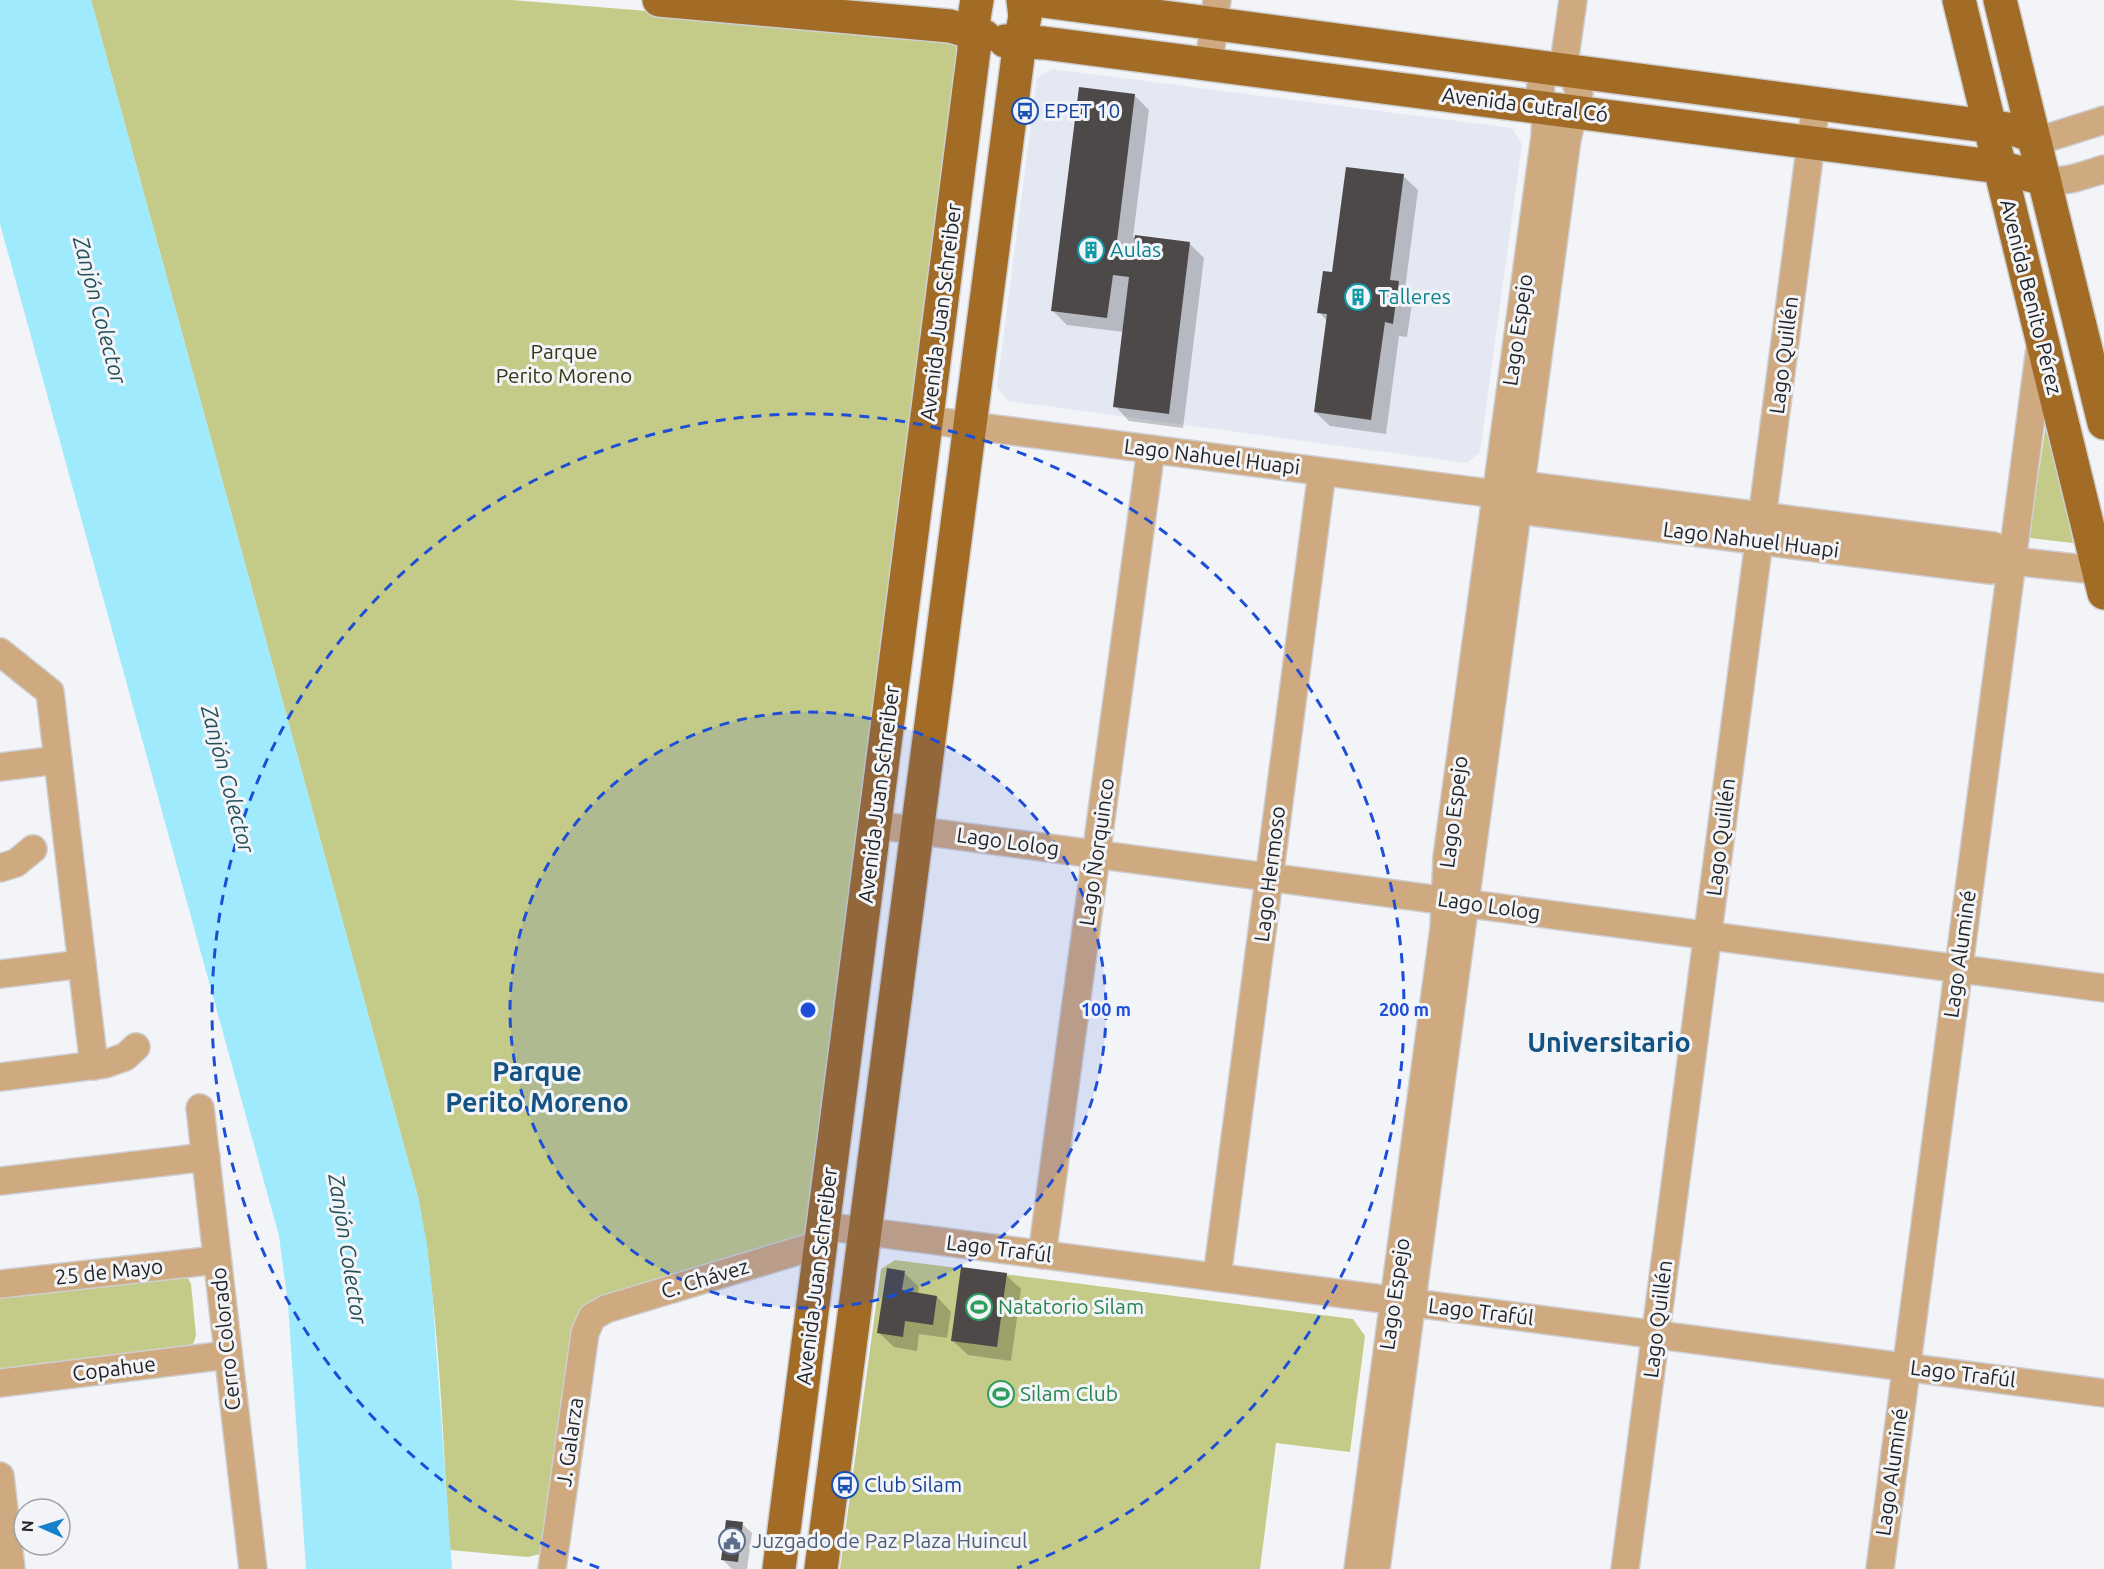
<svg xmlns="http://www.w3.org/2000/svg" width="2104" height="1569" viewBox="0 0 2104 1569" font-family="Ubuntu,sans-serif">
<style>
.built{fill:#e4e8f3}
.green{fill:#c4ca87}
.water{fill:#9febfd}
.shadow{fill:#0003}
.building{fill:#4d4948}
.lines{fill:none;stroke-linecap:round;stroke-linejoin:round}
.minor-casing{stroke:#cecfd2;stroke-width:30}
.major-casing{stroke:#cecfd2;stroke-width:36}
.minor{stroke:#cfa980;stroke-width:27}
.major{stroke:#a26c26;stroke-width:33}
.ring{fill:none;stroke:#1d4ed8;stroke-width:3;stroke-dasharray:10 8}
.labels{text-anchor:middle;stroke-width:6;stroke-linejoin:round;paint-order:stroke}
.street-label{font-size:21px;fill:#232425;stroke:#f3f4f8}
.transit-label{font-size:21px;fill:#164399;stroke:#f3f4f8;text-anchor:start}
.culture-label{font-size:21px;fill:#0d838f;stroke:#f3f4f8;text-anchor:start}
.park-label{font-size:21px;fill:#343615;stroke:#f3f4f8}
.leisure-label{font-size:21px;fill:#27864d;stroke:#f3f4f8;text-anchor:start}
.service-label{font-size:21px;fill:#4e5e75;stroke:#f3f4f8;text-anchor:start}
.water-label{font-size:22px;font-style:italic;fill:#24505a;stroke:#f3f4f8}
.district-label{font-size:27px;font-weight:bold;fill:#135281;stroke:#f3f4f8}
.centre{fill:#1d4ed8;stroke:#f3f4f8;stroke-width:3}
.ring-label{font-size:18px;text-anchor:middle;font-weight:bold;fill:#1d4ed8;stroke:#f3f4f8;stroke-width:6;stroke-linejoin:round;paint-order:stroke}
</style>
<rect width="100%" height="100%" fill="#f3f4f8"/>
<!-- built -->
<path class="built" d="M1052 69 1512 128 1522 144 1480 452 1467 463 1008 401 997 387 1037 78Z"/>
<!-- green -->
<g class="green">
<path d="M91 0H512L944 35 961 42 808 1231 799 1237 605 1299 544 1549 540 1554 528 1557 450 1550C442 1432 440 1313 418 1197Z"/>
<path d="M2047 418 2073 543 2029 538Z"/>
<path d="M895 1260 1353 1319 1365 1336 1350 1452 1276 1443 1260 1569H840L881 1269Z"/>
<path d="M187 1276 191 1284 196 1335 194 1342 191 1347 0 1372V1294Z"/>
</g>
<!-- water -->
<path class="water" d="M0 0H91L418 1197 427 1244 432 1290 452 1569H306L288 1304 279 1236 0 224Z"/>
<!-- shadow -->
<g class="shadow">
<path d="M1135 96 1149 110 1133 237 1190 244 1204 258 1183 428 1129 421 1115 406 1124 332 1067 325 1052 310Z"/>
<path d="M1403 176 1418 190 1405 289 1413 297 1407 337 1399 336 1386 434 1330 426 1315 412 1327 321 1319 312 1333 274Z"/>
<path d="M904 1273 919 1287 918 1294 937 1297 951 1312 947 1338 919 1334 917 1351 894 1347 879 1333Z"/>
<path d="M1006 1275 1021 1289 1011 1361 968 1355 953 1341Z"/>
<path d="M742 1524 752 1533 747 1569H732L723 1560Z"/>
</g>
<!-- building -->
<g class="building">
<path d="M1079 87 1135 94 1116 249 1133 252 1135 235 1190 242 1169 414 1113 407 1129 277 1113 275 1107 318 1051 311Z"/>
<path d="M1346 167 1404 174 1390 280 1399 281 1396 302 1393 324 1385 322 1371 420 1314 412 1327 314 1317 313 1323 271 1332 272Z"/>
<path d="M961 1267 1007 1273 997 1347 951 1341Z"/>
<path d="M887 1268 905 1271 902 1290 937 1296 933 1325 905 1321 903 1337 877 1333Z"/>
<path d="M726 1520 743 1522 738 1562 721 1560Z"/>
</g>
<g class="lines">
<defs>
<g id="minor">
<path d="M1209 64 1217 0"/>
<path d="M1563 71 1573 0"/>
<path d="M2035 142 2104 120"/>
<path d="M2044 179C2065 184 2084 175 2104 169"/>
<path d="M927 420 1496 494"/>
<path d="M2012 561 1999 569 1990 570 1518 510C1507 508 1497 507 1496 494L1503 485 1515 484 1993 546 2000 549 2012 561 2104 571"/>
<path d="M0 652 50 692 94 1066"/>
<path d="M0 767 58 760"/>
<path d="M875 825 2104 988"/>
<path d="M0 868 16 863 33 849"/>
<path d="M0 974 82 964"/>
<path d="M0 1077 105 1064 125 1057 136 1047"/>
<path d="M200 1108 253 1569"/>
<path d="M0 1181 206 1157"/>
<path d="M823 1226 2104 1393"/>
<path d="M1042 1255 1151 449"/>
<path d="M1217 1277 1322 472"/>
<path d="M0 1284 217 1260"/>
<path d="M0 1383 227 1355"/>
<path d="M0 1476 11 1569"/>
<path d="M552 1569 585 1333 592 1317 606 1309 821 1244"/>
<path d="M1358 1569 1444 928 1447 857 1545 136C1545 130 1546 123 1545 117 1543 101 1532 78 1554 71 1562 69 1570 72 1575 79L1579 93 1567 139 1376 1569"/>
<path d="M1625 1569 1816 104"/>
<path d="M1880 1569 2040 348"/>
</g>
<g id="major">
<path d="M659 0 950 26 984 36"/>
<path d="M1035 0 2016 130 2030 135 2035 142"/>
<path d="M1959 0 2104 593"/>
<path d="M2000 0 2104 423"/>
<path d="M1005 41 1044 43 1999 167 2044 179"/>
<path d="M779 1569 974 50V18L977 0"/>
<path d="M821 1569 1020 41 1025 17 1023 0"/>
</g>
</defs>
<!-- minor casing -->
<use href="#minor" class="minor-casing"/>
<!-- major casing -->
<use href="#major" class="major-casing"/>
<!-- minor -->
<use href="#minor" class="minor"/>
<!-- major -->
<use href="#major" class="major"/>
</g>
<!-- distance rings -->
<circle cx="808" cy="1010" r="298" fill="#1d4ed8" fill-opacity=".12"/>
<g class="ring">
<circle cx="808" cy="1010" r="298"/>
<path d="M599 1568A596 596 0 1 1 1017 1568"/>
</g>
<!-- icons -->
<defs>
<symbol id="bus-ring" viewBox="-11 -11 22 22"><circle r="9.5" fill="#f3f4f8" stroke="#1a4fb4" stroke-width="1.5"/><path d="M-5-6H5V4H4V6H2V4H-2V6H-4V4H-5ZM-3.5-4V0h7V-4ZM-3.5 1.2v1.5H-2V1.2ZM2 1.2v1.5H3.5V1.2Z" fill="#1a4fb4"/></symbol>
<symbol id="building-ring" viewBox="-11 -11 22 22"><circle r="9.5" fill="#f3f4f8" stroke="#0f9aa8" stroke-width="1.5"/><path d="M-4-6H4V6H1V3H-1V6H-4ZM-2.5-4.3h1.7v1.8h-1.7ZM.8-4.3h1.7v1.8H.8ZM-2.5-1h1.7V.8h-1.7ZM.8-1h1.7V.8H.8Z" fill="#0f9aa8"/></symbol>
<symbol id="stadium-ring" viewBox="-11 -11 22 22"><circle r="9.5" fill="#f3f4f8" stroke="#2e9e5b" stroke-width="1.5"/><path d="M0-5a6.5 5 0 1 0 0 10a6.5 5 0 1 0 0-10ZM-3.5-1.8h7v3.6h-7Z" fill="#2e9e5b"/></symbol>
<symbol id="civic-ring" viewBox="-11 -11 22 22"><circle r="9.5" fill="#f3f4f8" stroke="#5c6f8a" stroke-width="1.5"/><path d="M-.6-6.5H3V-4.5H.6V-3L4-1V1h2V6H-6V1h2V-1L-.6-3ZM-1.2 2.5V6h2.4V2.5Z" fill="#5c6f8a"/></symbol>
</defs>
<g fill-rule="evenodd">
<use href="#bus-ring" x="1010" y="96" width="30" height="30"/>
<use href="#building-ring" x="1076" y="235" width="30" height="30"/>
<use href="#building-ring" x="1343" y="282" width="30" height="30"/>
<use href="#stadium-ring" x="964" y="1292" width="30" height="30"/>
<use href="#stadium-ring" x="986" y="1379" width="30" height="30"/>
<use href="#bus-ring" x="830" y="1470" width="30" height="30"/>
<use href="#civic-ring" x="717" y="1526" width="30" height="30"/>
</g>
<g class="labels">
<!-- street labels -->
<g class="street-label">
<text transform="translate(1525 105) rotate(7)" y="7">Avenida Cutral Có</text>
<text transform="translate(2031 297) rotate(76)" y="7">Avenida Benito Pérez</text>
<text transform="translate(941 312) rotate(-83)" y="7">Avenida Juan Schreiber</text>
<text transform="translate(1518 330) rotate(-82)" y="7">Lago Espejo</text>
<text transform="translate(1784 355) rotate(-83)" y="7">Lago Quillén</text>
<text transform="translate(1212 457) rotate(7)" y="7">Lago Nahuel Huapi</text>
<text transform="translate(1751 540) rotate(7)" y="7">Lago Nahuel Huapi</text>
<text transform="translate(879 794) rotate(-83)" y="7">Avenida Juan Schreiber</text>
<text transform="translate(1454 812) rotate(-83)" y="7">Lago Espejo</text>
<text transform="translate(1721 837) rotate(-83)" y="7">Lago Quillén</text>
<text transform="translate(1008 842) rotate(8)" y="7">Lago Lolog</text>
<text transform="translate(1097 852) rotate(-82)" y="7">Lago Ñorquinco</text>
<text transform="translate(1270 874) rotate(-83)" y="7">Lago Hermoso</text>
<text transform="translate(1489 906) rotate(8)" y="7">Lago Lolog</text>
<text transform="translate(1960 954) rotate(-82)" y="7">Lago Aluminé</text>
<text transform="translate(999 1249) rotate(7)" y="7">Lago Trafúl</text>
<text transform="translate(109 1272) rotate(-6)" y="7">25 de Mayo</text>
<text transform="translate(817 1276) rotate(-83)" y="7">Avenida Juan Schreiber</text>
<text transform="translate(705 1279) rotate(-17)" y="7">C. Chávez</text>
<text transform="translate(1395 1294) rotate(-82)" y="7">Lago Espejo</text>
<text transform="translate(1481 1312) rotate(7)" y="7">Lago Trafúl</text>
<text transform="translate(1658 1319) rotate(-83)" y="7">Lago Quillén</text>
<text transform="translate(226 1339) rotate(-96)" y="7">Cerro Colorado</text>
<text transform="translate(114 1369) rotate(-7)" y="7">Copahue</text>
<text transform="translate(1963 1374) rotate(7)" y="7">Lago Trafúl</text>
<text transform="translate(570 1442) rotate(-82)" y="7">J. Galarza</text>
<text transform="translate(1892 1472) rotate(-82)" y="7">Lago Aluminé</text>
</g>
<!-- transit labels -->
<g class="transit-label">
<text x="1044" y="118">EPET 10</text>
<text x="864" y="1492">Club Silam</text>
</g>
<!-- culture labels -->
<g class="culture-label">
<text x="1110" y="257">Aulas</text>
<text x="1378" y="304">Talleres</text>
</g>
<!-- park labels -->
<g class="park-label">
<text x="564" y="359">Parque<tspan x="564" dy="24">Perito Moreno</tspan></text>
</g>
<!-- leisure labels -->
<g class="leisure-label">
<text x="998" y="1314">Natatorio Silam</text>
<text x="1020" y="1401">Silam Club</text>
</g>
<!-- service labels -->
<g class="service-label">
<text x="752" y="1548">Juzgado de Paz Plaza Huincul</text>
</g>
<!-- water labels -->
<g class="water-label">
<text transform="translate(100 310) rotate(75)" y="8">Zanjón Colector</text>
<text transform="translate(228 779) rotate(75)" y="8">Zanjón Colector</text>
<text transform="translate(348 1249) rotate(81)" y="8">Zanjón Colector</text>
</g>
<!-- district labels -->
<g class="district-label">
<text x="1609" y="1052">Universitario</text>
<text x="537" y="1081">Parque<tspan x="537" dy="31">Perito Moreno</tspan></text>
</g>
</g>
<circle cx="808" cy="1010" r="9" class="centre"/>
<g class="ring-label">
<text x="1106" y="1016">100 m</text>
<text x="1404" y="1016">200 m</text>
</g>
<!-- north arrow -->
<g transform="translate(42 1527) rotate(273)"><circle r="28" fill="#f3f4f8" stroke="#a0a1a4" stroke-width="1.5"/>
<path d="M0-4.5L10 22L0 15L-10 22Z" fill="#1780cb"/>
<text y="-9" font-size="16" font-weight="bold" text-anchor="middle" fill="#232425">N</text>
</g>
</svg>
